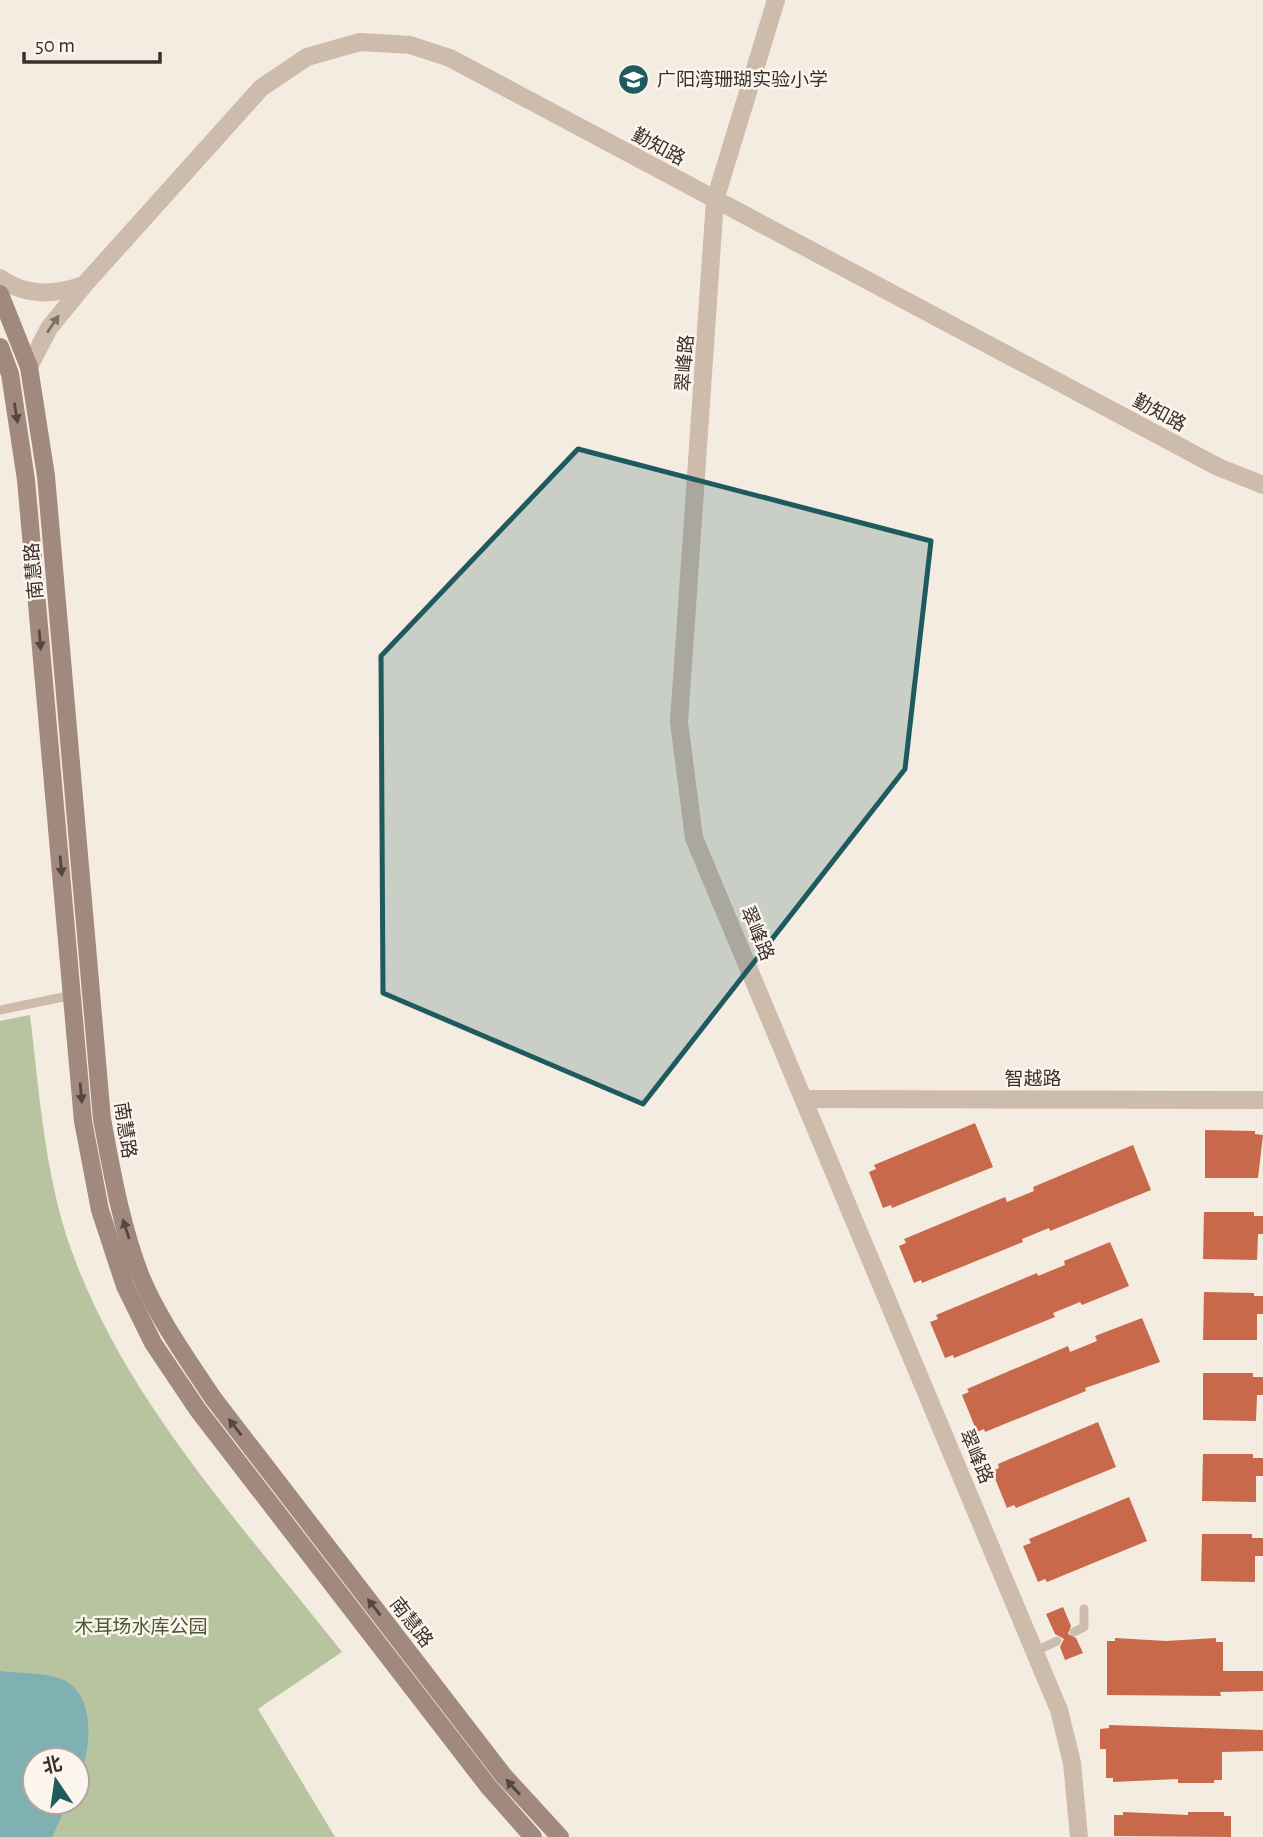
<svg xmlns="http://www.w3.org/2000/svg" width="1263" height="1837" viewBox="0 0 1263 1837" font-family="'Alegreya Sans','Noto Sans SC',sans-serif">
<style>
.green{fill:#b8c4a0;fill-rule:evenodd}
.water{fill:#7fb0b2}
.building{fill:#c8694b}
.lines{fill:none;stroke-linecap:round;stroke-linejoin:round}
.service{stroke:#cdbbac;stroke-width:9}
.tertiary{stroke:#cdbbac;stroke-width:18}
.secondary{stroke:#a18a7d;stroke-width:18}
.oneway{fill:#7d6f65}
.oneway2{fill:#544640}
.marked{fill:#1f5a5e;fill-opacity:0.2;stroke:#1f5a5e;stroke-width:5;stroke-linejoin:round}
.labels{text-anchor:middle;stroke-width:5;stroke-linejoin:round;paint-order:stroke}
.poi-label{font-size:19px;fill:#3b302b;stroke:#fbf5ee;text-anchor:start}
.street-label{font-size:19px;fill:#3b302b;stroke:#fbf5ee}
.park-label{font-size:19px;fill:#4a5a2e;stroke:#fbf5ee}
</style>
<rect width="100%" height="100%" fill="#f4ebe1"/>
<!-- green -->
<path class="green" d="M30 1015C39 1090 45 1177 71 1249 125 1401 244 1527 342 1652L258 1709 335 1837H0V1021ZM35 1760H77V1802H35Z"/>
<!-- water -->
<path class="water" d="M0 1671C18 1673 41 1673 59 1678 99 1692 91 1754 77 1783V1760H35V1802H68L52 1837H0Z"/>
<!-- building -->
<g class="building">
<path d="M975 1123 993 1167 892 1208 891 1205 883 1208 869 1172 876 1169 874 1165Z"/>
<path d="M1205 1130 1255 1131V1134L1263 1135 1258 1178H1205Z"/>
<path d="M1133 1145 1151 1190 1050 1231 1049 1228 1022 1239 1023 1242 922 1283 921 1280 914 1283 899 1246 906 1243 904 1239 1005 1197 1007 1202 1034 1191 1033 1187Z"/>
<path d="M1204 1212H1254V1216H1263V1234H1258L1257 1260 1203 1259Z"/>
<path d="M1110 1242 1129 1286 1082 1305 1080 1302 1053 1313 1055 1317 954 1358 953 1355 945 1358 930 1322 938 1319 936 1315 1037 1273 1038 1276 1065 1265 1064 1261Z"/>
<path d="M1204 1292 1254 1293V1296H1263V1314H1257V1340H1203Z"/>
<path d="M1142 1318 1160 1362 1085 1388 1086 1391 985 1432 984 1429 977 1432 962 1395 969 1392 967 1389 1068 1346 1070 1352 1097 1341 1095 1336Z"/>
<path d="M1203 1373H1253V1377H1263V1395H1257L1256 1421 1203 1420Z"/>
<path d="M1098 1422 1116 1467 1016 1508 1014 1505 1007 1508 992 1471 999 1468 998 1464Z"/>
<path d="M1203 1454H1253V1458H1263V1476H1256V1502L1202 1501Z"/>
<path d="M1129 1497 1147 1541 1047 1582 1045 1579 1038 1582 1023 1546 1031 1543 1029 1539Z"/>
<path d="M1202 1534H1252V1538H1263V1556H1255V1582L1201 1581Z"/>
<path d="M1063 1607 1071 1626 1068 1634 1076 1638 1083 1653 1065 1660 1060 1647 1064 1639 1055 1634 1046 1614Z"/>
<path d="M1115 1638 1166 1641 1216 1638V1642H1223V1671H1263V1691L1220 1692 1221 1696 1107 1695V1641H1115Z"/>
<path d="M1109 1725 1263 1730V1751L1222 1752V1780H1214V1783H1178V1779L1113 1782V1778H1106V1749H1100V1729L1109 1728Z"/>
<path d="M1123 1812 1188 1815V1812H1224V1816H1231V1837L1114 1836V1815H1123Z"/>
</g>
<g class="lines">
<!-- service -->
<g class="service">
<path d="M0 1010 73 995"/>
<path d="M1074 1632 1084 1627V1609"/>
<path d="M1036 1651 1057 1641"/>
</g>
<!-- tertiary -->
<g class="tertiary">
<path d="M776 0 715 200 679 722 694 838 1059 1710 1072 1763 1079 1837"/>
<path d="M0 278C26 297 54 295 84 285"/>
<path d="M29 367 49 328 84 285 261 88 307 57 360 42 410 45 450 58 1218 467 1263 485"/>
<path d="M804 1099 1263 1100"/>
</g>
<!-- secondary -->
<g class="secondary">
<path d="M0 294 29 367 46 476 102 1119C112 1172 121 1226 141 1277 159 1320 188 1360 213 1398L503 1775 560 1837"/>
<path d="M0 347 10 374 26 480 83 1121 100 1210 125 1286 153 1343 198 1410 488 1786 533 1837"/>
</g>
</g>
<!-- one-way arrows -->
<defs><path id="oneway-solid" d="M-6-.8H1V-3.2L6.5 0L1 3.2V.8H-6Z" transform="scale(1.75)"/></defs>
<use class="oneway" href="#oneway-solid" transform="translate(53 324) rotate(-56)"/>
<g class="oneway2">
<use href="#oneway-solid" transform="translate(16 413) rotate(81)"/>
<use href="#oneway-solid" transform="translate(40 640) rotate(85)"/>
<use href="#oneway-solid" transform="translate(61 866) rotate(85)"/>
<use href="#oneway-solid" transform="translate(81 1093) rotate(85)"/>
<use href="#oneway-solid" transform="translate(126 1229) rotate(-108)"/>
<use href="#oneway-solid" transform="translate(235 1427) rotate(-128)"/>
<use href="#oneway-solid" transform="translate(374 1607) rotate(-128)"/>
<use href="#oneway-solid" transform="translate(513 1787) rotate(-132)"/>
</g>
<!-- marked area -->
<path class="marked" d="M578 449 931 541 905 769 643 1104 383 993 381 656Z"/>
<!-- icons -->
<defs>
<symbol id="school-disc" viewBox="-11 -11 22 22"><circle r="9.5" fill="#1f5a5e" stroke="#fbf5ee"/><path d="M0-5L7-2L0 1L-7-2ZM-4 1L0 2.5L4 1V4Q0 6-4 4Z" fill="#fff"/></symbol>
</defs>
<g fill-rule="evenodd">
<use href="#school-disc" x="616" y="62" width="35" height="35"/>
</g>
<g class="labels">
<!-- poi labels -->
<g class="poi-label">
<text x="657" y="86">广阳湾珊瑚实验小学</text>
</g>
<!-- street labels -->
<g class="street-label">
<text transform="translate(659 146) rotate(28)" y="7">勤知路</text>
<text transform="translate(684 363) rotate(-86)" y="7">翠峰路</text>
<text transform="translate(1160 412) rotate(28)" y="7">勤知路</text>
<text transform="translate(33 571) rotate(-95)" y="7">南慧路</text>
<text transform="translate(758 933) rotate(67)" y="7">翠峰路</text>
<text x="1033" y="1085">智越路</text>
<text transform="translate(126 1130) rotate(81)" y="7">南慧路</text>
<text transform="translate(977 1456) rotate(67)" y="7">翠峰路</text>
<text transform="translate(412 1622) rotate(52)" y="7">南慧路</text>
</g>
<!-- park labels -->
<g class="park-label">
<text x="141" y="1633">木耳场水库公园</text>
</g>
</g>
<!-- north arrow -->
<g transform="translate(56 1781) rotate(347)"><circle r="33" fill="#fbf5ee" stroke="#aea6a0" stroke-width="2"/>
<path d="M0-5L12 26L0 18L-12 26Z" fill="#1f5a5e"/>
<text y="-10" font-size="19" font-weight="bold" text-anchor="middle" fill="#3b302b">北</text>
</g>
<!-- scale -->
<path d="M24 52v10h136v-10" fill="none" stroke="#3b302b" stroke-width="3.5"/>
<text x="35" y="52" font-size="21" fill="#3b302b" stroke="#fbf5ee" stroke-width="5" paint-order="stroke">50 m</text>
</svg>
